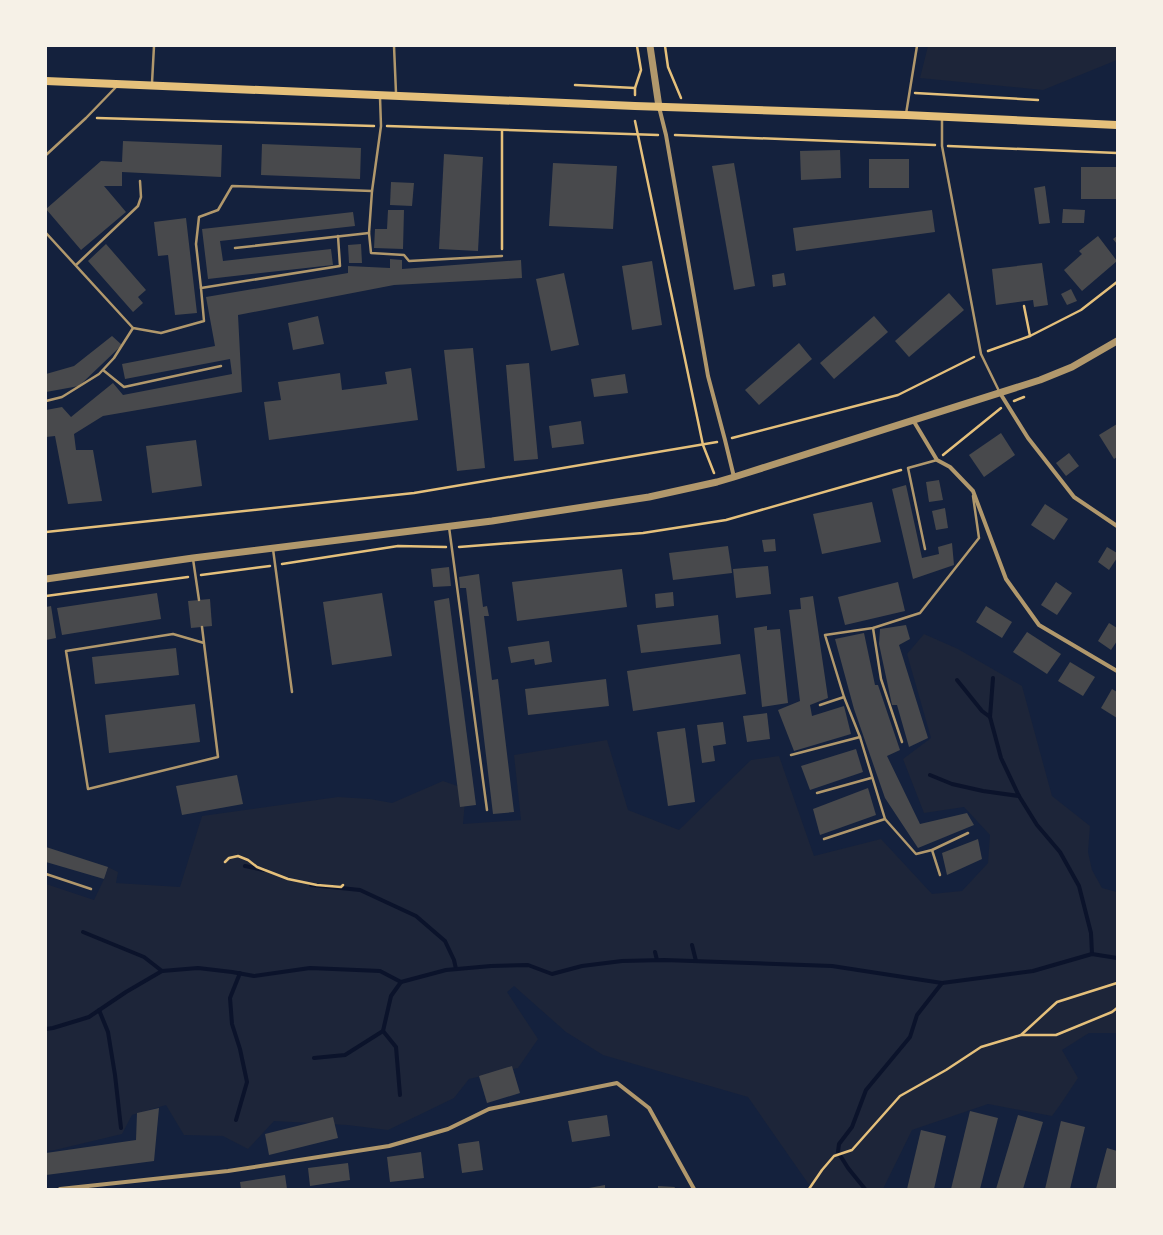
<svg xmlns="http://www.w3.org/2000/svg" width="1163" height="1235" viewBox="0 0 1163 1235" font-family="Commissioner,sans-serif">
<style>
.green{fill:#1d2539}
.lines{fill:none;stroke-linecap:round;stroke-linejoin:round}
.stream{stroke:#0b132b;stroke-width:4}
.building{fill:#48494c}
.path{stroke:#e5c07b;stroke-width:2.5}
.service{stroke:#b1986c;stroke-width:2.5}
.minor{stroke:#b1986c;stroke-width:4}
.tertiary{stroke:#b1986c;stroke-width:7}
.secondary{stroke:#e5c07b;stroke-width:8}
</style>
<rect width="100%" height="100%" fill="#14213d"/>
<!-- green -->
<g class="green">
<path d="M928 46H1117V60L1043 90 920 78Z"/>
<path d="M924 634 958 649 1022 686 1052 796 1090 826 1088 852 1092 870 1102 888 1117 892V1033H1089L1062 1050 1078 1078 1060 1105 1052 1116 988 1104 912 1130 883 1189H812L748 1097 603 1055 566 1032 514 986 507 992 538 1039 518 1068 469 1079 454 1098 388 1130 347 1125 274 1121 248 1149 223 1136 184 1135 166 1105 132 1115 122 1134 55 1150 46 1151V884L94 900 104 879 108 867 118 872 116 883 180 887 202 816 338 797 370 799 392 803 443 781 466 789 463 824 521 820 514 755 607 740 628 810 679 830 751 760 779 756 814 856 881 839 932 894 962 891 988 863 990 835 964 807 924 813 903 759 931 738 907 654Z"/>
</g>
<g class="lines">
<!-- stream -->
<g class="stream">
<path d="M993 678 990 717 1001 758 1019 796 1037 825 1060 852 1079 886 1091 933 1092 954"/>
<path d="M957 680 982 711 990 717"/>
<path d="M930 775 952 784 983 791 1019 796"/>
<path d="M245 866 264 870"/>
<path d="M311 885 360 890 416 916 445 941 454 960 456 969"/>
<path d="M83 932 144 957 162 971"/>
<path d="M692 945 696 961"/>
<path d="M655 952 657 960"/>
<path d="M99 1010 108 1032 115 1075 121 1128"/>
<path d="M46 1029 53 1028 89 1017 126 992 162 971 198 968 232 972 254 976 310 968 380 971 401 982 446 970 491 966 528 965 552 974 582 966 622 961 664 960 832 966 942 983 1033 971 1092 954 1117 958"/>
<path d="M383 1031 396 1047 400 1095"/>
<path d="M314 1058 345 1055 383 1031 391 996 401 982"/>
<path d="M236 1120 247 1082 240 1049 232 1024 230 998 240 973"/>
<path d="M865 1189 848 1168 838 1152 839 1144 852 1127 866 1090 910 1037 917 1015 942 983"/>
</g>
</g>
<!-- building -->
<g class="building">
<path d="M123 141 222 145 221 177 122 172V186H104L126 212 81 250 46 209 101 161 122 162Z"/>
<path d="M262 144 361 148 360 179 261 175Z"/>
<path d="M840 150 841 178 801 180 800 151Z"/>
<path d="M444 154 483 157 478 251 439 249Z"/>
<rect x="869" y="159" width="40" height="29"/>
<path d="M553 163 617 166 613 229 549 226Z"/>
<path d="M734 163 755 286 734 290 712 166Z"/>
<rect x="1081" y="167" width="36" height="32"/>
<path d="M391 182 414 183 412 206 390 205Z"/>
<path d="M1045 186 1050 223 1039 224 1034 188Z"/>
<path d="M1063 209 1085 210 1084 223H1062Z"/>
<path d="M388 210H404L403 249 374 248 375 229H387Z"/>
<path d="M932 210 935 232 796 251 793 228Z"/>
<path d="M353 212 355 226 220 241 223 261 331 249 333 265 208 279 202 229Z"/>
<path d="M186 218 197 313 175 315 168 255 158 256 154 222Z"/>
<path d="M1098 236 1117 261 1082 291 1064 270 1082 254 1079 251Z"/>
<path d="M1117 236V244L1113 239Z"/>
<path d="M106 244 146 290 138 297 143 303 133 312 88 261Z"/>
<path d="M361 244 362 263H349L348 245Z"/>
<path d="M390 259 402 260V269L521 260 522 278 394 285 238 315 242 392 103 416 74 434 76 450H93L102 501 68 504 55 436 46 437V410L62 407 71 417 113 383 123 395 232 374 230 359 125 379 122 364 215 346 206 297 348 273V266L390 268Z"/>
<path d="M652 261 662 325 632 330 622 266Z"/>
<path d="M1042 263 1048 305 1034 307 1033 300 996 305 992 269Z"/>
<path d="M564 273 579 345 551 351 536 279Z"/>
<path d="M784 273 786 285 773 287 772 275Z"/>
<path d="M1071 289 1077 301 1067 305 1061 294Z"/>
<path d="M949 293 964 310 909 357 895 341Z"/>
<path d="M318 316 324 344 293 350 288 323Z"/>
<path d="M874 316 888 332 834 379 820 363Z"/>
<path d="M112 336 122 345 79 386 46 392V374L74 366Z"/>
<path d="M799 343 812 359 759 405 745 390Z"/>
<path d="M473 348 485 468 457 471 444 350Z"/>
<path d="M529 363 538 459 514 461 506 365Z"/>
<path d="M411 368 418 420 269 440 264 402 281 400 278 382 340 373 342 390 387 384 385 372Z"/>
<path d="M625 374 628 393 594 397 591 379Z"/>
<path d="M581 421 584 444 552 448 549 426Z"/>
<path d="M1117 424V457L1114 459 1099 435Z"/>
<path d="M1001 433 1015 455 984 477 969 455Z"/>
<path d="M196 440 202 486 152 493 146 446Z"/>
<path d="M1069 453 1079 466 1066 476 1056 463Z"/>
<path d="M939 480 943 500 929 502 926 482Z"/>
<path d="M906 485 922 558 939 554 938 547 952 543 954 565 913 579 892 489Z"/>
<path d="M872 502 881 542 822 554 813 514Z"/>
<path d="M1045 504 1068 519 1054 540 1031 525Z"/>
<path d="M945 508 948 528 936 530 932 511Z"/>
<path d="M775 539 776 551 764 552 762 540Z"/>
<path d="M728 546 732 573 673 580 669 553Z"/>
<path d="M1107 547 1117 553V558L1109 570 1098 562Z"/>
<path d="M768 566 771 594 736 598 733 569Z"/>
<path d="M449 567 451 586 433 587 431 569Z"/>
<path d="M622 569 627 607 517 621 512 582Z"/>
<path d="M479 574 483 607 487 606 489 616H484L492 680 498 679 514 812 493 814 466 588H460L459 577Z"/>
<path d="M898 582 905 611 845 625 838 597Z"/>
<path d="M1056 582 1072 593 1057 615 1041 605Z"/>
<path d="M673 592 674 606 656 608 655 594Z"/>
<path d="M157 593 161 619 62 635 57 608Z"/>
<path d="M382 593 392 656 332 665 323 602Z"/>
<path d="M813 596 828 698 810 705 812 716 844 706 851 734 794 751 778 710 800 701 789 610 801 609 800 598Z"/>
<path d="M449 598 476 805 460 807 434 601Z"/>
<path d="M210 599 212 626 191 628 188 601Z"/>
<path d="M51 606 56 638 46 640V607Z"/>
<path d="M986 606 1012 622 1002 638 976 622Z"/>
<path d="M718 615 721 644 641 653 637 625Z"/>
<path d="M1109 623 1117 628V641L1111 650 1098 641Z"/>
<path d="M906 625 910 639 899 645 928 738 909 747 897 705H892L879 644 880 629Z"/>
<path d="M767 626V630L780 629 788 703 762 707 754 628Z"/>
<path d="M1027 632 1061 654 1047 674 1013 652Z"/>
<path d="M864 633 875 685H878L900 750 887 756 920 824 967 813 974 825 918 848 885 798 854 709 835 639Z"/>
<path d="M549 641 552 662 535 665 534 659 511 663 508 647Z"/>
<path d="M176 648 179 675 95 684 92 657Z"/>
<path d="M740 654 746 694 633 711 627 671Z"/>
<path d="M1070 662 1095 677 1083 696 1058 681Z"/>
<path d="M606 679 609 706 528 715 525 689Z"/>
<path d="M1112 689 1117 692V718L1101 708Z"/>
<path d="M195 704 200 742 109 753 105 715Z"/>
<path d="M767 713 770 739 747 742 743 716Z"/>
<path d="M723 722 726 744 713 746 715 761 702 763 697 725Z"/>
<path d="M685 728 695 802 668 806 657 732Z"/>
<path d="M856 749 863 772 810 790 801 766Z"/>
<path d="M237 775 243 804 182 815 176 786Z"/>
<path d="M868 788 876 815 820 835 813 809Z"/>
<path d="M978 839 982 859 947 875 942 853Z"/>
<path d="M46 847 108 867 104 879 46 862Z"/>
<path d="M512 1066 520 1093 487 1103 479 1076Z"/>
<path d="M159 1108 154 1161 46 1175V1153L136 1140 137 1113Z"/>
<path d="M970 1111 998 1118 980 1189H951Z"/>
<path d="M607 1115 610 1136 572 1142 568 1121Z"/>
<path d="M1018 1115 1043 1122 1023 1189H996Z"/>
<path d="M333 1117 338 1138 269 1155 265 1134Z"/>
<path d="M1061 1121 1085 1127 1070 1189H1045Z"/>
<path d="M921 1130 946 1136 934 1189H907Z"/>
<path d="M479 1141 483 1170 462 1173 458 1144Z"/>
<path d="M1107 1148 1117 1151V1189H1096Z"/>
<path d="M421 1152 424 1178 390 1182 387 1157Z"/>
<path d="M348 1163 350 1180 310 1186 308 1168Z"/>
<path d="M285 1175 287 1189H241L240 1182Z"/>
<path d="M605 1185V1189H589V1188Z"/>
<path d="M658 1186 675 1187 674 1189H658Z"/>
</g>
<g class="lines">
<!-- path -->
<g class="path">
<path d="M665 46 668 67 681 98"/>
<path d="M575 85 635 88"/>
<path d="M915 93 1038 100"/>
<path d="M635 95V88L641 70 637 46"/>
<path d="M97 118 374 126"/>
<path d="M635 121 703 445 714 473"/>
<path d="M387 126 658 135"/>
<path d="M675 135 935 145"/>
<path d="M948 146 1117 153"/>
<path d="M502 249V131"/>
<path d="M1024 306 1030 336"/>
<path d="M988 351 1030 336 1081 310 1117 282"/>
<path d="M1014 401 1024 397"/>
<path d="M732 438 898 395 974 357"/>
<path d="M943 455 1001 408"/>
<path d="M46 532 414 493 717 442"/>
<path d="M459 547 643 533 726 520 901 470"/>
<path d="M282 564 398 546 446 547"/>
<path d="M201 575 270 566"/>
<path d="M46 596 188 577"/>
<path d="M225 862 229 858 238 856 248 860 257 867 288 879 317 885 341 887 343 885"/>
<path d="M1022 1035H1056L1112 1012 1117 1008"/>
<path d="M809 1189 822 1170 834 1156 852 1150 900 1096 946 1070 981 1047 1021 1035 1057 1002 1117 983"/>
</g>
<!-- service -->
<g class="service">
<path d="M394 46 396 93"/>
<path d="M152 83 154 46"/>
<path d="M380 97 381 126 372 191 369 233 371 253 404 255 409 261 502 256"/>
<path d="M906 114 917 46"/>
<path d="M942 118V146L981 354 999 391"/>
<path d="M46 155 86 118 117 86"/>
<path d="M46 233 133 328 161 333 204 321 201 288 340 266 338 236"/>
<path d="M235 248 369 233"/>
<path d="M76 265 138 206 141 197 140 181"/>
<path d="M201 288 196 244 199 217 218 210 232 186 372 191"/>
<path d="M103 370 124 387 221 366"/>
<path d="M46 401 62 397 99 374 114 358 133 328"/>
<path d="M449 527 487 810"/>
<path d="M273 549 292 692"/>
<path d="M925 549 908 468 937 460"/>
<path d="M193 559 199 600"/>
<path d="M202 627 218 757 88 789 66 651 173 634 204 643"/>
<path d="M873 628 881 679 902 742"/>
<path d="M820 705 844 697"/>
<path d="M791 755 860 737"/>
<path d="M817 793 871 778"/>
<path d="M968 833 932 850 916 854 885 819 860 737 844 697 825 635 873 628 920 613 979 538 973 496"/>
<path d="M824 839 885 819"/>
<path d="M932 850 940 875"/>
<path d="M46 874 91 889"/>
</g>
<!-- minor -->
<g class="minor">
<path d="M659 107 666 135 708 376 725 440 734 477"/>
<path d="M1000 393 1028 438 1074 497 1117 526"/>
<path d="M913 420 937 460 950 467 973 491 1006 579 1039 625 1117 671"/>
<path d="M60 1189 228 1171 389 1146 448 1129 489 1109 617 1083 649 1108 694 1189"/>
</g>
<!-- tertiary -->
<g class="tertiary">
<path d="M650 46 659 107"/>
<path d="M46 579 193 558 492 521 649 497 717 482 734 477 1040 380 1072 367 1117 341"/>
</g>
<!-- secondary -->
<path class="secondary" d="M46 81 635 106 906 115 1117 125"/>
</g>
<!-- border -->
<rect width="1163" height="1235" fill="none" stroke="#f6f1e7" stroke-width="94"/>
</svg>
